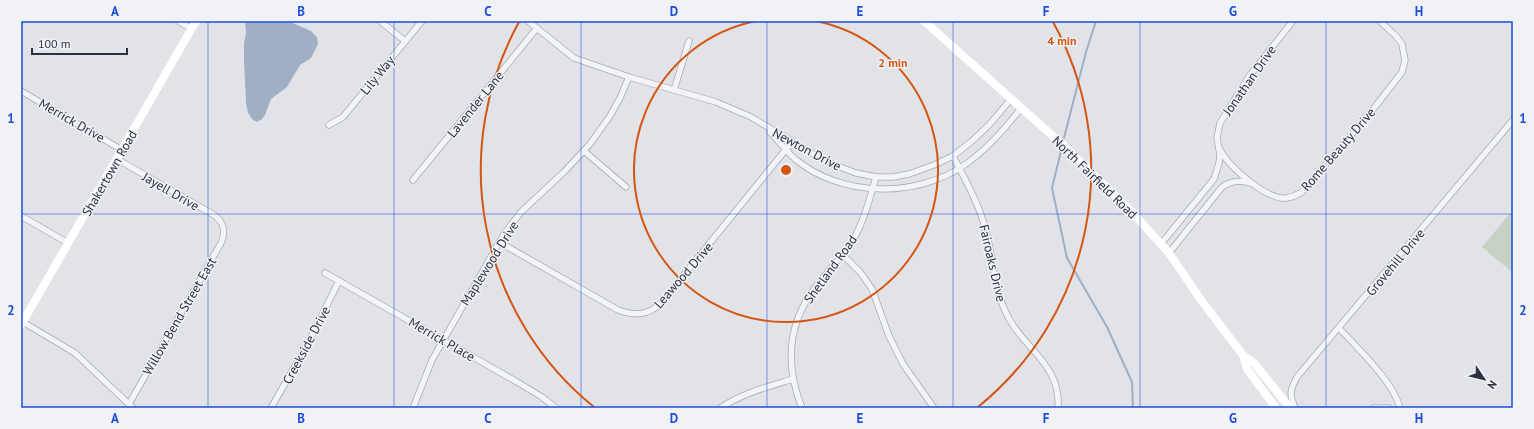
<svg xmlns="http://www.w3.org/2000/svg" width="1534" height="429" viewBox="0 0 1534 429" font-family="'PT Sans',sans-serif">
<style>
.green{fill:#c6d1c3}
.water{fill:#9fb0c5}
.lines{fill:none;stroke-linecap:round;stroke-linejoin:round}
.stream{stroke:#9fb0c5;stroke-width:2}
.street-casing{stroke:#a7aab2;stroke-width:7}
.street{stroke:#f3f4f7;stroke-width:5.5}
.secondary{stroke:#fff;stroke-width:8}
.grid{fill:none;stroke:#1d4ed8;stroke-width:1;stroke-opacity:0.55}
.ring{fill:none;stroke:#d55511;stroke-width:2}
.labels{text-anchor:middle;stroke-width:3;stroke-linejoin:round;paint-order:stroke}
.street-label{font-size:13px;fill:#2b313e;stroke:#f0f2f6}
.centre{fill:#d55511;stroke:#f0f2f6;stroke-width:2}
.ring-label{font-size:12px;text-anchor:middle;font-weight:bold;fill:#d55511;stroke:#f0f2f6;stroke-width:3;stroke-linejoin:round;paint-order:stroke}
.neatline{fill:none;stroke:#1d4ed8;stroke-width:1.5}
.grid-label{font-size:13px;text-anchor:middle;font-weight:bold;fill:#1d4ed8}
</style>
<rect width="100%" height="100%" fill="#e1e3e8"/>
<!-- green -->
<path class="green" d="M1513 210V273L1482 247Z"/>
<!-- water -->
<path class="water" d="M245 21H288L311 31 317 37 318 44 311 58 300 65 287 87 271 99 265 115 262 119 257 122 252 119 248 113 246 103 244 61V44L246 33Z"/>
<g class="lines">
<!-- stream -->
<g class="stream">
<path d="M1064 138 1086 52 1096 21"/>
<path d="M1061 151 1052 188 1067 258 1107 327 1132 382 1133 408"/>
</g>
<defs>
<g id="street">
<path d="M178 21 192 29"/>
<path d="M380 21 405 41"/>
<path d="M528 21 574 58 629 77 716 102 751 117 820 158 835 165 856 173 876 177H893L909 174 934 165 953 156 972 141 990 124 1011 99"/>
<path d="M674 90 689 41"/>
<path d="M21 91 122 150"/>
<path d="M329 125 343 117 422 21"/>
<path d="M770 132C778 140 786 151 795 159 841 197 916 199 966 164 987 149 1005 129 1021 108"/>
<path d="M1219 147C1226 165 1262 195 1281 198 1289 199 1295 196 1302 192L1375 107 1402 72 1405 60 1402 44 1396 36 1380 21"/>
<path d="M584 151 626 187"/>
<path d="M953 156C966 181 979 204 986 231 994 262 994 295 1011 322 1029 352 1061 367 1058 408"/>
<path d="M117 159 214 215C224 222 226 232 221 243L129 404"/>
<path d="M413 180 537 28"/>
<path d="M21 216 68 243"/>
<path d="M499 242 618 310C634 316 648 316 661 303L792 142"/>
<path d="M1161 244 1214 179 1219 163 1220 155 1217 138 1220 123 1250 75 1293 21"/>
<path d="M1169 253 1222 187C1231 181 1241 180 1251 183"/>
<path d="M842 254 860 272 872 289 889 336 903 364 934 408"/>
<path d="M325 273 517 382 542 397 556 408"/>
<path d="M23 322 75 353 133 408"/>
<path d="M1339 328C1359 350 1393 381 1400 408"/>
<path d="M271 408 308 343 339 281"/>
<path d="M413 408 432 360 504 234 521 212 565 171 590 144 610 116 620 98 629 77"/>
<path d="M720 408C743 393 767 387 793 379"/>
<path d="M802 408C785 365 787 323 817 285 829 270 843 256 853 240 864 221 870 198 876 177"/>
<path d="M1295 408C1289 394 1290 390 1297 377L1513 120"/>
<path d="M1373 408H1389"/>
</g>
</defs>
<!-- street casing -->
<use href="#street" class="street-casing"/>
<!-- street -->
<use href="#street" class="street"/>
<!-- secondary -->
<g class="secondary">
<path d="M924 21 1064 146 1131 211 1169 253 1201 300 1243 355 1254 363 1290 408"/>
<path d="M21 325 196 21"/>
<path d="M1243 355 1247 369 1276 408"/>
</g>
</g>
<!-- grid -->
<path class="grid" d="M208 21V408M394 21V408M581 21V408M767 21V408M953 21V408M1140 21V408M1326 21V408M21 214H1513"/>
<!-- distance rings -->
<g class="ring">
<path d="M816 21A152 152 0 1 1 756 21"/>
<path d="M594 407A305 305 0 0 1 519 22M1053 22A305 305 0 0 1 978 407"/>
</g>
<g class="labels">
<!-- street labels -->
<g class="street-label">
<text transform="translate(377 75) rotate(-51)" y="5">Lily Way</text>
<text transform="translate(1249 80) rotate(-55)" y="5">Jonathan Drive</text>
<text transform="translate(475 104) rotate(-51)" y="5">Lavender Lane</text>
<text transform="translate(72 120) rotate(30)" y="5">Merrick Drive</text>
<text transform="translate(807 149) rotate(28)" y="5">Newton Drive</text>
<text transform="translate(1338 149) rotate(-49)" y="5">Rome Beauty Drive</text>
<text transform="translate(109 173) rotate(-60)" y="5">Shakertown Road</text>
<text transform="translate(1095 177) rotate(44)" y="5">North Fairfield Road</text>
<text transform="translate(171 191) rotate(30)" y="5">Jayell Drive</text>
<text transform="translate(1395 262) rotate(-50)" y="5">Grovehill Drive</text>
<text transform="translate(489 263) rotate(-58)" y="5">Maplewood Drive</text>
<text transform="translate(993 263) rotate(77)" y="5">Fairoaks Drive</text>
<text transform="translate(830 269) rotate(-54)" y="5">Shetland Road</text>
<text transform="translate(683 275) rotate(-49)" y="5">Leawood Drive</text>
<text transform="translate(179 316) rotate(-60)" y="5">Willow Bend Street East</text>
<text transform="translate(442 339) rotate(30)" y="5">Merrick Place</text>
<text transform="translate(306 345) rotate(-62)" y="5">Creekside Drive</text>
</g>
</g>
<circle cx="786" cy="170" r="6" class="centre"/>
<g class="ring-label">
<text x="1062" y="45">4 min</text>
<text x="893" y="67">2 min</text>
</g>
<!-- border -->
<rect width="1534" height="429" fill="none" stroke="#f0f2f6" stroke-width="44"/>
<!-- north arrow -->
<g transform="translate(1484 379) rotate(125)" stroke="#f0f2f6" stroke-width="3" paint-order="stroke">
<path d="M0-3L7 15L0 10L-7 15Z" fill="#2b313e"/>
<text y="-6" font-size="11" font-weight="bold" text-anchor="middle" fill="#2b313e">N</text>
</g>
<!-- scale -->
<path d="M32 48v6h95v-6" fill="none" stroke="#2b313e" stroke-width="2"/>
<text x="38" y="48" font-size="12" fill="#2b313e" stroke="#f0f2f6" stroke-width="3" paint-order="stroke">100 m</text>
<rect x="22" y="22" width="1490" height="385" class="neatline"/>
<g class="grid-label">
<text x="115" y="16">A</text>
<text x="301" y="16">B</text>
<text x="488" y="16">C</text>
<text x="674" y="16">D</text>
<text x="860" y="16">E</text>
<text x="1046" y="16">F</text>
<text x="1233" y="16">G</text>
<text x="1419" y="16">H</text>
<text x="11" y="123">1</text>
<text x="1523" y="123">1</text>
<text x="11" y="315">2</text>
<text x="1523" y="315">2</text>
<text x="115" y="423">A</text>
<text x="301" y="423">B</text>
<text x="488" y="423">C</text>
<text x="674" y="423">D</text>
<text x="860" y="423">E</text>
<text x="1046" y="423">F</text>
<text x="1233" y="423">G</text>
<text x="1419" y="423">H</text>
</g>
</svg>
